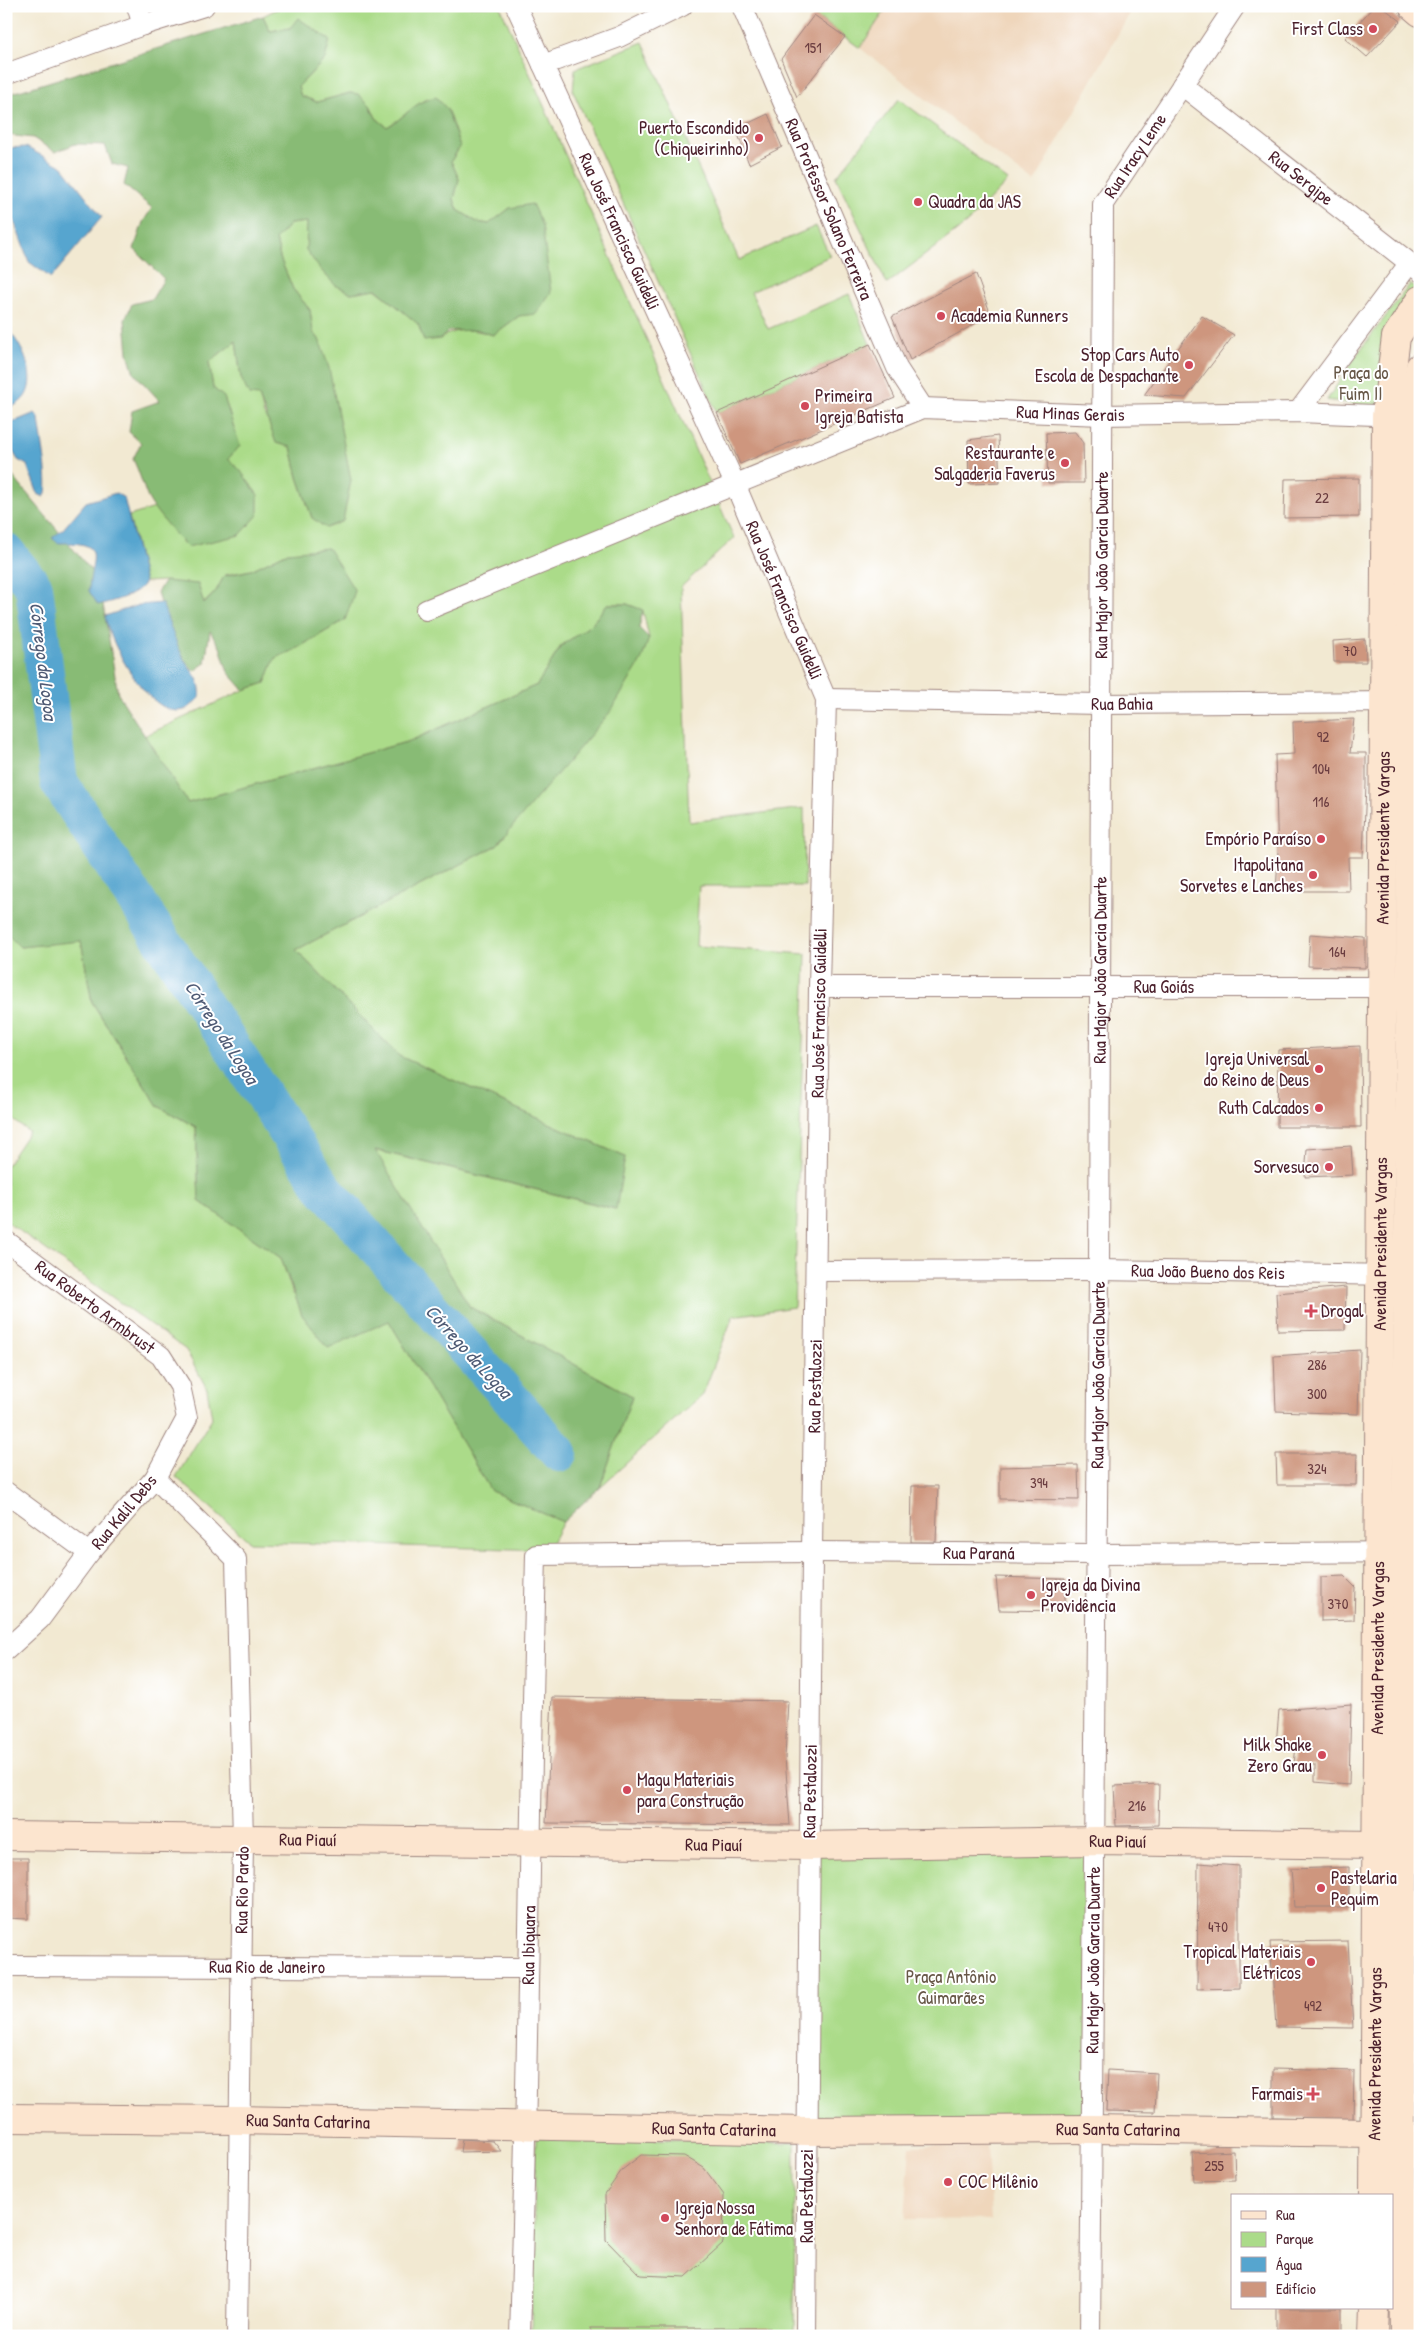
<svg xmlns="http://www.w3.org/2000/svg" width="1426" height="2342" viewBox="0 0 1426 2342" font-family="'Patrick Hand',sans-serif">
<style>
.built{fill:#efd6bb}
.green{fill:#abdb89;stroke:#7a7d5a}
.forest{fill:#88bb75;stroke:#696d50}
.water{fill:#56a5cf;stroke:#50627d}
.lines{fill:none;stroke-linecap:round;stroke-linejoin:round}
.river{stroke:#56a5cf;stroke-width:38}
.building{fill:#ce967e}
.minor-casing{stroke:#9e847e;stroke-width:22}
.secondary-casing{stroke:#9e847e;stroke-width:30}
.minor{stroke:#fff;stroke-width:20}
.secondary{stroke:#fce5cf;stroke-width:28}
.poi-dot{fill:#d1495b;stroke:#fff;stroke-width:2}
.labels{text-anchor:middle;stroke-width:4;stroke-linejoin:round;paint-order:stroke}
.number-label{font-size:15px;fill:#6b3d40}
.poi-label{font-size:18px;fill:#4a1f2b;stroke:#fff;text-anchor:end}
.street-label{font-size:18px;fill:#4a1f2b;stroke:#fff}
.park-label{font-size:18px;fill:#675747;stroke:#fff}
.water-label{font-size:19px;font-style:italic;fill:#4f5b75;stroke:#fff}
</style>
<rect width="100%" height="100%" fill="#fff"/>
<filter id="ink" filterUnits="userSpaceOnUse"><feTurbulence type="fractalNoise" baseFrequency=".02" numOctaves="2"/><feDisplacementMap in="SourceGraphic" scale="10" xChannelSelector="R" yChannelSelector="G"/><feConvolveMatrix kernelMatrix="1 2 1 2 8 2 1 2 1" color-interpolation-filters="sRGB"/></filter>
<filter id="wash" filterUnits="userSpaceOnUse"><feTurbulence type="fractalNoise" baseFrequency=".0096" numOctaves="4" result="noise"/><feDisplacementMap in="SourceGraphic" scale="20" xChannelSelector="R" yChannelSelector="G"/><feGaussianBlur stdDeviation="1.12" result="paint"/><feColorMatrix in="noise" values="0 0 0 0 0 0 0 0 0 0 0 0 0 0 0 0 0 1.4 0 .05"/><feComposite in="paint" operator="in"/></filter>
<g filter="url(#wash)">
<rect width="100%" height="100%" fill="#f2e9d2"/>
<!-- built -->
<g class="built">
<path d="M888 6H1134L1034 183 860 48Z"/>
<path d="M987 2144 991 2220 905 2219 910 2146Z"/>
</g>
<!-- green -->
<g class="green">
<path d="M283 6H500L734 538 681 587 689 822 804 808 805 886H699L696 946 806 954 794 1307 733 1316 703 1394 600 1487 632 1396 470 1307 374 1150 615 1209 625 1157 399 1056 296 950 496 846 649 638 643 611 627 604H607L592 624 561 646 537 685 410 741 188 803 144 736 244 690 265 683 274 658 294 650 345 620 288 552 251 570 225 575 216 591 203 604 165 581 145 582 129 516 155 508 187 547 240 470 228 459C230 432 237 407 213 388L209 362 236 341 241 378 259 395 264 415 291 447 298 477 312 518 319 339 313 332 310 310 293 289 280 258 276 239 290 224 307 222 351 293 375 289 440 339C455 327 475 329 493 335L519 316 510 208 490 224 477 222 458 210 454 199 459 179 451 161 460 147 447 109 427 98C413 107 402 119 387 127L376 118 370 105 350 93 317 102 301 96 298 87 325 59 290 28 270 31 263 16Z"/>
<path d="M802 6H888L860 48Z"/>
<path d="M643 42 739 260 816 226 830 256 751 292 768 329 849 294 870 344 717 413 573 91 575 69Z"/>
<path d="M899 99 1008 181 967 223 887 284 836 177Z"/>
<path d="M1410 284 1420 290 1379 408 1327 400 1358 353Z"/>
<path d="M6 933 20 947 81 940 92 1002 158 1106 196 1127 199 1201 281 1258 293 1294 389 1321 491 1491 563 1522 548 1550 250 1542 176 1477 212 1418 207 1389 186 1350 6 1221V1166L29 1132 6 1114Z"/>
<path d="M1095 1841 1092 2129 807 2131 809 1846Z"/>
<path d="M536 2136 795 2143 794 2336H531Z"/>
</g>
<!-- forest -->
<g class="forest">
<path d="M263 16 270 31 290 28 298 18 330 40 325 59 298 87 301 96 317 102 350 93 358 94 370 105 376 118 387 127C405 118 415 100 436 97L447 109 460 147 451 161 459 179 454 199 458 210 477 222 489 224 510 208 532 204 542 225 551 292 536 314 519 316 493 335 478 330 449 331 440 339 424 341 418 324 376 289 351 293 335 285 320 269 306 250 307 222 290 224 276 239 280 258 293 289 310 310 313 332 319 339 329 368 351 480 343 521 326 528 312 518 298 477 291 447 276 443 259 396 249 395 241 378 236 341 209 362 213 388 224 397 240 446 228 459 240 470 258 495V515L240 535 187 547C176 535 153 510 147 496 142 483 139 471 133 459L141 443 129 432 132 411 160 401 134 373 128 353 125 320 132 304 152 299 164 279 134 249 143 222 152 208 124 185 128 168 112 164 105 145 75 144 55 152 33 138 6 135V95Z"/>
<path d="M6 461 10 473 99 580 118 694 188 803 410 741 537 685 561 646 592 624 607 604H627L643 610 639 628 649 638 641 661 611 711 496 846 296 950 399 1056 625 1157 616 1209 375 1150 470 1307 632 1396 600 1487 563 1522 491 1491 389 1321 328 1348 302 1315 281 1258 199 1201 196 1127 158 1106 92 1002 81 941 20 947 6 933Z"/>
<path d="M328 548 355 591 345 620 294 650 275 658 265 683 244 690 228 672 220 647 210 631 205 663 194 671 170 642 157 592 165 581 198 584 204 604 216 591 224 576 251 570 288 552Z"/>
</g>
<!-- water -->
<g class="water">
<path d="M26 147 63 167 102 217 51 278 29 262 6 199V148Z"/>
<path d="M6 328C27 348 46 397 8 408Z"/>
<path d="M35 413 39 418C40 432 52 490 44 497L38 494 27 465 18 460 12 450 7 439 6 425Z"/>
<path d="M116 493 124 498 145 582C137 596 113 601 98 605L89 591C91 555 108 542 58 543L52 538 63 529 86 502Z"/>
<path d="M162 603C169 621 175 642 184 659 193 675 202 678 200 698 195 702 190 708 184 710 150 720 109 642 105 616L139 605Z"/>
</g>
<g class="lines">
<!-- river -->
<path class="river" d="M6 552 34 587 59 782 323 1187 559 1453"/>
</g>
<g id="blocks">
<!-- building -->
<g class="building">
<path d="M1374 6H1381L1401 21 1367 57 1345 38Z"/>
<path d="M814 15 845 37 797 97 781 59Z"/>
<path d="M768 114 782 147 749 164 736 129Z"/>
<path d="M976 274 991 315 910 360 892 317Z"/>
<path d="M1202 316 1234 335 1186 398 1144 395Z"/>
<path d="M870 344 895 398 740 464 717 413Z"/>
<path d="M1075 432 1083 443 1084 483H1048L1046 433Z"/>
<path d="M998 436 1000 483 969 484 968 440Z"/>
<path d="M1359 478V517L1284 518 1285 479Z"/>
<path d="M1365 639 1366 662H1334L1333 641Z"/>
<path d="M1354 719 1350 753H1366V784L1363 857H1348L1349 891H1276L1278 858 1275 755 1294 754 1293 722Z"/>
<path d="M1310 934 1365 938V968L1308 966Z"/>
<path d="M1360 1046 1361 1127H1277L1278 1050Z"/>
<path d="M1351 1146 1353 1175 1305 1177 1307 1149Z"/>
<path d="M1346 1287 1345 1330 1278 1331 1276 1293Z"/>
<path d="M1360 1350 1358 1414 1276 1411 1274 1356Z"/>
<path d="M1276 1454H1357L1356 1485H1277Z"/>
<path d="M1078 1465 1079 1500 1000 1499V1467Z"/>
<path d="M912 1486H938L936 1542H911Z"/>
<path d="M1344 1576 1355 1587 1354 1620 1321 1621V1577Z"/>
<path d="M996 1577 1065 1579V1611L999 1610Z"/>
<path d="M552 1697 788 1701 785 1757 790 1825 546 1823Z"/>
<path d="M1351 1704 1349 1785 1315 1782V1765L1294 1764 1296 1746 1276 1745 1279 1710Z"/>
<path d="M1159 1784 1158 1825 1116 1826 1114 1786Z"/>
<path d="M6 1858H28V1919L6 1918Z"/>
<path d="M1198 1863 1239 1866V1988L1197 1989Z"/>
<path d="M1349 1867V1907H1294L1291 1869Z"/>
<path d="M1348 1941 1353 2028 1276 2027 1270 1942Z"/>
<path d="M1273 2069 1354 2071 1353 2119 1273 2117Z"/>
<path d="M1108 2070 1157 2073 1155 2112 1106 2111Z"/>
<path d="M462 2139 493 2141 501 2151 460 2152Z"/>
<path d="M1234 2151 1235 2180 1194 2181 1192 2153Z"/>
<path d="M641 2155 684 2156 704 2168 724 2195 723 2243 686 2277 640 2275 606 2240 605 2194 622 2170Z"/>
<rect x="1276" y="2308" width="66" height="28"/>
<rect x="591" y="2328" width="179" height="8"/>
</g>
</g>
</g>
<g filter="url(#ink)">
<use href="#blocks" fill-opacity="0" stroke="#9e847e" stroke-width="1"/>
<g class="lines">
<defs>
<g id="minor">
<path d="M137 6 143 25"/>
<path id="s1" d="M516 6 735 484 826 699 819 987 812 1552 806 2336"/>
<path id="s2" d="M742 6 897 368 923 408"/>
<path d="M543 65 619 37 682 6"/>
<path d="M6 74 143 25 204 6"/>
<path id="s3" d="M1182 85 1420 271"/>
<path d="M1298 412 1409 264"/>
<path id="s4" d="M426 610 923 408 1102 415 1298 412 1400 416"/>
<path id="s5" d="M826 699 1100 704 1396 702"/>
<path id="s6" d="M819 987H1394"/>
<path id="s7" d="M6 1241 161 1356 180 1386 187 1418 155 1478 89 1553 40 1619 6 1650"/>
<path id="s8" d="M816 1271 1099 1270 1393 1275"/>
<path d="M155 1478 236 1559 243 1839 237 2336"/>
<path d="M6 1492 89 1553"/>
<path id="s9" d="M6 1966 528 1968"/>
<path d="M1387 2134 1420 2135"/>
<path id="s10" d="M520 2336C528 2076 530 1815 536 1555L812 1552 1097 1554 1420 1552"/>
<path id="s11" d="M1090 2336 1099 1270 1103 204 1235 6"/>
</g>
<g id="secondary">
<path d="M1413 6 1420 12"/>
<path id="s12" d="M6 1836 809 1846 1095 1841 1376 1845"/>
<path id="s13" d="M6 2118 239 2120 807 2131 1092 2129 1375 2133"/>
<path id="s14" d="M1374 2196 1386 416 1396 337 1420 300"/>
<path d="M1373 2336 1374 2308"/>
<path d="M1404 2336 1401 2135 1410 987 1411 417 1420 367"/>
</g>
</defs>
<!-- minor casing -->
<use href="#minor" class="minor-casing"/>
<!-- secondary casing -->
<use href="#secondary" class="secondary-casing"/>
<!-- minor -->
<use href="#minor" class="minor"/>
<!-- secondary -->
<use href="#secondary" class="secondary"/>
</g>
</g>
<!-- markers -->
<g class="poi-dot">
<circle cx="1373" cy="29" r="5"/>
<circle cx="759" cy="138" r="5"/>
<circle cx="918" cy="202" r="5"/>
<circle cx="941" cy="316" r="5"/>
<circle cx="1189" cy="365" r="5"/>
<circle cx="805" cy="406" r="5"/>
<circle cx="1065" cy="463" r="5"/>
<circle cx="1321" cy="839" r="5"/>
<circle cx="1313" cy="875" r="5"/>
<circle cx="1319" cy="1069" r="5"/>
<circle cx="1319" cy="1108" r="5"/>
<circle cx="1329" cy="1167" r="5"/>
<path d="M1308.5 1303.5h5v5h5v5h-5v5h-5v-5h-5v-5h5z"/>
<circle cx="1031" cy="1595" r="5"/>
<circle cx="1322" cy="1755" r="5"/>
<circle cx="627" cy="1790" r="5"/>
<circle cx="1321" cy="1888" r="5"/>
<circle cx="1311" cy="1962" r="5"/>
<path d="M1310.5 2086.5h5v5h5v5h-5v5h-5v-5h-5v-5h5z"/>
<circle cx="948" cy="2182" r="5"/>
<circle cx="665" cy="2218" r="5"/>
</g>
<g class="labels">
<!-- number labels -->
<g class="number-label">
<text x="813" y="53">151</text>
<text x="1322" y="503">22</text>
<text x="1350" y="656">70</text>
<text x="1323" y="742">92</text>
<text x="1321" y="774">104</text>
<text x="1321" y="807">116</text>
<text x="1337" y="957">164</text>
<text x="1317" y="1370">286</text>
<text x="1317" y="1399">300</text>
<text x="1317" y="1474">324</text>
<text x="1039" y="1488">394</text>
<text x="1338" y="1609">370</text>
<text x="1137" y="1811">216</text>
<text x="1218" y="1932">470</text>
<text x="1313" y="2011">492</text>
<text x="1214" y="2171">255</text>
</g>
<!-- poi labels -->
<g class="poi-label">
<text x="1363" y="35">First Class</text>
<text x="749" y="134">Puerto Escondido<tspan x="749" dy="21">(Chiqueirinho)</tspan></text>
<text x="928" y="208" text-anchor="start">Quadra da JAS</text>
<text x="951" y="322" text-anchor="start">Academia Runners</text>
<text x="1179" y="361">Stop Cars Auto<tspan x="1179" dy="21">Escola de Despachante</tspan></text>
<text x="815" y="402" text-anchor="start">Primeira<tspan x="815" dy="21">Igreja Batista</tspan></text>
<text x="1055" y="459">Restaurante e<tspan x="1055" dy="21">Salgaderia Faverus</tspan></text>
<text x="1311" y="845">Empório Paraíso</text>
<text x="1303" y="871">Itapolitana<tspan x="1303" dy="21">Sorvetes e Lanches</tspan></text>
<text x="1309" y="1065">Igreja Universal<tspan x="1309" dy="21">do Reino de Deus</tspan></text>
<text x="1309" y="1114">Ruth Calcados</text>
<text x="1319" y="1173">Sorvesuco</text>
<text x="1321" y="1317" text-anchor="start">Drogal</text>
<text x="1041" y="1591" text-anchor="start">Igreja da Divina<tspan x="1041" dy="21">Providência</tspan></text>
<text x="1312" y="1751">Milk Shake<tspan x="1312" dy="21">Zero Grau</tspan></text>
<text x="637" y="1786" text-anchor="start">Magu Materiais<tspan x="637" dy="21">para Construção</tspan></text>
<text x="1331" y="1884" text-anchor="start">Pastelaria<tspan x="1331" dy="21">Pequim</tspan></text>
<text x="1301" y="1958">Tropical Materiais<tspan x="1301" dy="21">Elétricos</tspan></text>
<text x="1303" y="2100">Farmais</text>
<text x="958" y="2188" text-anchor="start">COC Milênio</text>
<text x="675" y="2214" text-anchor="start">Igreja Nossa<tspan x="675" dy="21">Senhora de Fátima</tspan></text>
</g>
<!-- street labels -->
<g class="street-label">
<text dy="6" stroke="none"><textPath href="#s11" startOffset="2190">Rua Iracy Leme</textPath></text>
<text dy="6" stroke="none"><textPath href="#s3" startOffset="151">Rua Sergipe</textPath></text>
<text dy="6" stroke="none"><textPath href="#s2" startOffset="221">Rua Professor Solano Ferreira</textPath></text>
<text dy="6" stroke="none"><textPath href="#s1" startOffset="248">Rua José Francisco Guidelli</textPath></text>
<text dy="6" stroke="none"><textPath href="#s4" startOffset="684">Rua Minas Gerais</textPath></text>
<text dy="6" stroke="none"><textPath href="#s11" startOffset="1771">Rua Major João Garcia Duarte</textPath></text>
<text dy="6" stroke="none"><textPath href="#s1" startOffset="652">Rua José Francisco Guidelli</textPath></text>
<text dy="6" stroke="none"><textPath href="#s5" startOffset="296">Rua Bahia</textPath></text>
<text dy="6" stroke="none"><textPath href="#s14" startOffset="1358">Avenida Presidente Vargas</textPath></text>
<text dy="6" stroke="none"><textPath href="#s11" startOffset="1366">Rua Major João Garcia Duarte</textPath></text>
<text dy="6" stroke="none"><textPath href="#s6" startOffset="345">Rua Goiás</textPath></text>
<text transform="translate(819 1013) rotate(-89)" y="6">Rua José Francisco Guidelli</text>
<text dy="6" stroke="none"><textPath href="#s14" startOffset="952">Avenida Presidente Vargas</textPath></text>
<text dy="6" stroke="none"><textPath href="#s8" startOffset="392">Rua João Bueno dos Reis</textPath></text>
<text dy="6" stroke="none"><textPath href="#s7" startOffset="111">Rua Roberto Armbrust</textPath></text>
<text dy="6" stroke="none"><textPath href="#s11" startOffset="961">Rua Major João Garcia Duarte</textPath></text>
<text transform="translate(815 1386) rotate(-89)" y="6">Rua Pestalozzi</text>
<text transform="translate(124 1512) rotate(-50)" y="6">Rua Kalil Debs</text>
<text dy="6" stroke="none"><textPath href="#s10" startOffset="1224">Rua Paraná</textPath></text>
<text dy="6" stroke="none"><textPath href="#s14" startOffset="548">Avenida Presidente Vargas</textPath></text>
<text transform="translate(810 1791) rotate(-89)" y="6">Rua Pestalozzi</text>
<text dy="6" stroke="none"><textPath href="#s12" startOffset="302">Rua Piauí</textPath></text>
<text dy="6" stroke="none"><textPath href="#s12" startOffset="1112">Rua Piauí</textPath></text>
<text dy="6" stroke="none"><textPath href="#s12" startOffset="708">Rua Piauí</textPath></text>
<text transform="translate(242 1890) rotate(-89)" y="6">Rua Rio Pardo</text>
<text dy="6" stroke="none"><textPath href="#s10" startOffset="391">Rua Ibiquara</textPath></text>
<text dy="6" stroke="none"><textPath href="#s11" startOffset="376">Rua Major João Garcia Duarte</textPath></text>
<text dy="6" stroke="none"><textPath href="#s9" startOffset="261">Rua Rio de Janeiro</textPath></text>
<text dy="6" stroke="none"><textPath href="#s14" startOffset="142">Avenida Presidente Vargas</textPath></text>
<text dy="6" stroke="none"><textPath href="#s13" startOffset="302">Rua Santa Catarina</textPath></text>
<text dy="6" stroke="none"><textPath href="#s13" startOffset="708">Rua Santa Catarina</textPath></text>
<text dy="6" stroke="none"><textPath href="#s13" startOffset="1112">Rua Santa Catarina</textPath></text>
<text transform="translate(807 2196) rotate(-90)" y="6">Rua Pestalozzi</text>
</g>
<!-- park labels -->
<g class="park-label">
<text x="1361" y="379">Praça do<tspan x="1361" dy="21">Fuim II</tspan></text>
<text x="951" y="1983">Praça Antônio<tspan x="951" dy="21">Guimarães</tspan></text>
</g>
<!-- water labels -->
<g class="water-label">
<text transform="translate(44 661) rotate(83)" y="7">Córrego da Logoa</text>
<text transform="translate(222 1032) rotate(57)" y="7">Córrego da Logoa</text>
<text transform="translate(469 1351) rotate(48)" y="7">Córrego da Logoa</text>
</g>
</g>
<!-- margin -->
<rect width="1426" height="2342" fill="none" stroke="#fff" stroke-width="25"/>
<!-- legend -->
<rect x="1231" y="2194" width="162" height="115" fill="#ffffff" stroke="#b7a5aa"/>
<rect x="1241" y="2211" width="25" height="8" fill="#fce5cf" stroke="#b7a5aa"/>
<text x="1276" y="2220" font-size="15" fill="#4a1f2b">Rua</text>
<rect x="1241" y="2232" width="25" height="15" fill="#abdb89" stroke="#b7a5aa"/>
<text x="1276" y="2244" font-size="15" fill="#4a1f2b">Parque</text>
<rect x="1241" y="2257" width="25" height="15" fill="#56a5cf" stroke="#b7a5aa"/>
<text x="1276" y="2270" font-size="15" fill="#4a1f2b">Água</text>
<rect x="1241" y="2282" width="25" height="15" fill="#ce967e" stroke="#b7a5aa"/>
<text x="1276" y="2294" font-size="15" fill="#4a1f2b">Edifício</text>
</svg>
